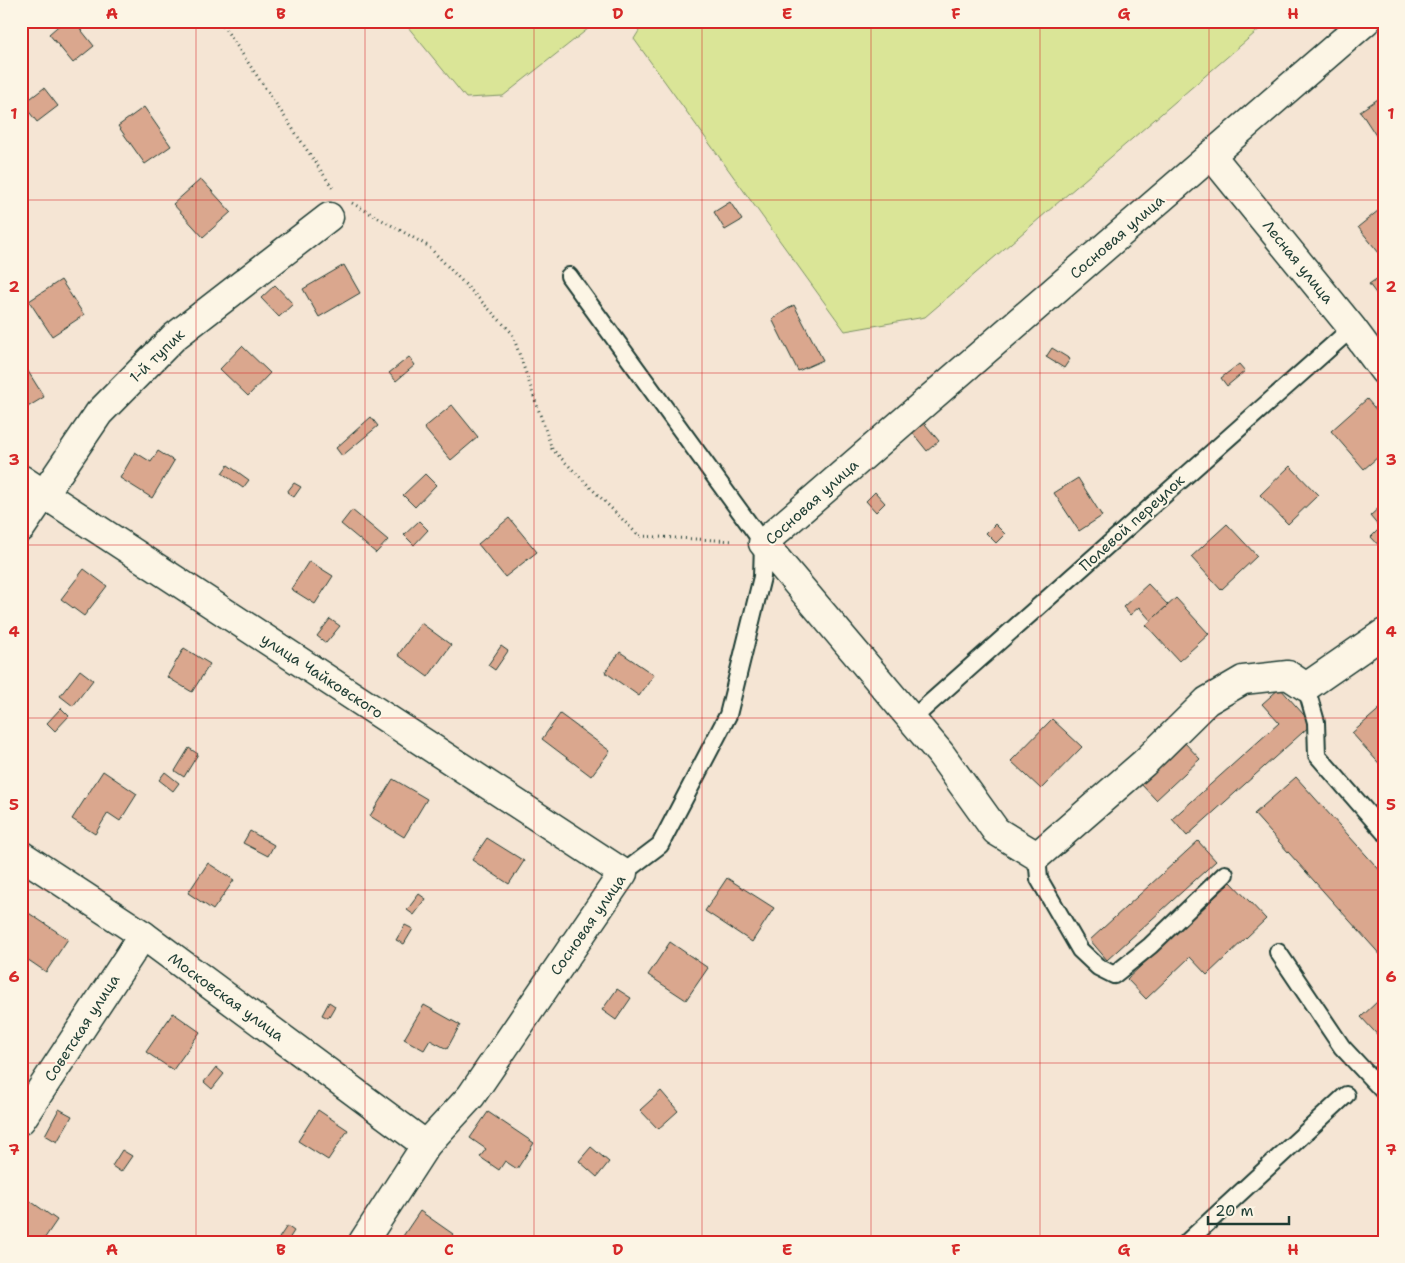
<svg xmlns="http://www.w3.org/2000/svg" width="1405" height="1263" viewBox="0 0 1405 1263" font-family="'Shantell Sans',sans-serif">
<style>
.green{fill:#dae597;stroke:#7c9166}
.building{fill:#daa78e;stroke:#1f3d34}
.lines{fill:none;stroke-linecap:round;stroke-linejoin:round}
.service-casing{stroke:#1f3d34;stroke-width:20}
.minor-casing{stroke:#1f3d34;stroke-width:31}
.path{stroke:#1f3d34;stroke-width:3;stroke-dasharray:1 4;stroke-linecap:butt}
.service{stroke:#fcf5e5;stroke-width:16}
.minor{stroke:#fcf5e5;stroke-width:28}
.grid{fill:none;stroke:#d62828;stroke-width:1;stroke-opacity:0.55}
.labels{text-anchor:middle;stroke-width:4;stroke-linejoin:round;paint-order:stroke}
.street-label{font-size:15px;fill:#1f3d34;stroke:#fcf5e5}
.neatline{fill:none;stroke:#d62828;stroke-width:2}
.grid-label{font-size:16px;text-anchor:middle;font-weight:bold;fill:#d62828}
</style>
<rect width="100%" height="100%" fill="#f5e5d4"/>
<filter id="ink" filterUnits="userSpaceOnUse"><feTurbulence type="fractalNoise" baseFrequency=".02" numOctaves="2"/><feDisplacementMap in="SourceGraphic" scale="10" xChannelSelector="R" yChannelSelector="G"/><feConvolveMatrix kernelMatrix="1 2 1 2 8 2 1 2 1" color-interpolation-filters="sRGB"/></filter>
<g filter="url(#ink)">
<!-- green -->
<g class="green">
<path d="M403 21H598L503 96 466 98Z"/>
<path d="M645 21H1269L925 317 845 331 634 39Z"/>
</g>
<!-- building -->
<g class="building">
<path d="M64 21H74L94 46 73 63 49 34Z"/>
<path d="M44 88 58 106 37 122 23 104Z"/>
<path d="M1384 95V148L1360 111Z"/>
<path d="M144 107 171 146 145 164 118 126Z"/>
<path d="M201 179 231 212 203 237 173 204Z"/>
<path d="M730 202 742 220 725 230 714 212Z"/>
<path d="M1384 206V250L1379 253 1358 227Z"/>
<path d="M344 265 360 293 319 317 303 289Z"/>
<path d="M1384 274V292L1378 296 1369 284Z"/>
<path d="M61 280 84 315 52 336 29 301Z"/>
<path d="M275 285 293 304 279 317 261 298Z"/>
<path d="M794 305 823 360 798 371 772 319Z"/>
<path d="M242 346 270 373 248 396 220 369Z"/>
<path d="M1052 348 1070 359 1064 368 1046 357Z"/>
<path d="M409 357 415 365 396 381 389 373Z"/>
<path d="M21 360 44 397 21 411Z"/>
<path d="M1239 364 1245 371 1227 386 1221 378Z"/>
<path d="M1367 399 1384 419V452L1364 469 1331 431Z"/>
<path d="M452 405 478 437 451 460 424 428Z"/>
<path d="M911 407 939 441 927 451 899 416Z"/>
<path d="M371 417 378 426 342 456 336 448Z"/>
<path d="M158 451 174 461 152 498 120 478 135 452 151 462Z"/>
<path d="M228 465 249 480 243 488 222 473Z"/>
<path d="M1290 466 1318 495 1288 524 1260 495Z"/>
<path d="M425 474 436 485 415 507 403 495Z"/>
<path d="M1078 478 1102 516 1079 531 1054 493Z"/>
<path d="M294 483 301 487 294 497 287 492Z"/>
<path d="M875 492 885 503 876 512 866 501Z"/>
<path d="M1384 503V551L1371 537 1380 528 1370 516Z"/>
<path d="M352 510 388 540 376 553 341 524Z"/>
<path d="M509 518 537 552 505 577 478 544Z"/>
<path d="M419 521 428 530 414 545 404 535Z"/>
<path d="M995 524 1005 534 996 543 986 533Z"/>
<path d="M1227 524 1257 556 1221 590 1191 557Z"/>
<path d="M309 561 333 576 315 604 291 589Z"/>
<path d="M84 569 107 586 84 616 61 599Z"/>
<path d="M1148 584 1168 605 1151 621 1139 607 1130 615 1123 607Z"/>
<path d="M1176 598 1209 634 1179 661 1146 625Z"/>
<path d="M330 619 340 626 326 643 317 636Z"/>
<path d="M421 623 451 645 428 677 398 655Z"/>
<path d="M501 646 508 651 495 670 488 665Z"/>
<path d="M184 648 210 664 192 692 167 677Z"/>
<path d="M620 652 654 675 639 696 605 672Z"/>
<path d="M80 670 93 680 73 706 60 696Z"/>
<path d="M1280 688 1312 724 1187 836 1172 819 1279 723 1262 704Z"/>
<path d="M1384 705V769L1352 733Z"/>
<path d="M61 708 69 716 55 731 47 723Z"/>
<path d="M560 714 610 751 591 776 542 739Z"/>
<path d="M1052 719 1082 747 1041 789 1011 761Z"/>
<path d="M1184 742 1200 759 1156 800 1140 783Z"/>
<path d="M189 748 198 754 184 777 175 771Z"/>
<path d="M103 771 137 794 120 821 108 813 95 834 72 819Z"/>
<path d="M165 772 179 783 173 791 159 780Z"/>
<path d="M1296 777 1384 875V959L1254 814Z"/>
<path d="M393 779 427 799 404 837 370 816Z"/>
<path d="M250 831 274 845 268 856 243 843Z"/>
<path d="M487 838 524 861 509 884 472 860Z"/>
<path d="M1198 841 1216 861 1107 960 1090 940Z"/>
<path d="M208 863 234 880 213 910 188 893Z"/>
<path d="M727 878 774 908 752 942 705 911Z"/>
<path d="M1231 882 1266 919 1207 975 1190 957 1146 999 1127 979Z"/>
<path d="M419 894 426 899 414 915 407 910Z"/>
<path d="M21 908 68 939 46 972 21 955Z"/>
<path d="M405 925 413 929 404 944 396 940Z"/>
<path d="M670 942 708 968 686 1000 648 975Z"/>
<path d="M617 989 631 998 616 1020 602 1010Z"/>
<path d="M1378 1001 1384 1007V1042L1361 1017Z"/>
<path d="M329 1002 335 1006 328 1018 322 1015Z"/>
<path d="M424 1005 460 1025 447 1049 430 1040 424 1050 404 1039Z"/>
<path d="M173 1013 200 1032 173 1070 146 1052Z"/>
<path d="M216 1067 224 1074 212 1089 204 1082Z"/>
<path d="M661 1091 678 1111 658 1129 640 1110Z"/>
<path d="M59 1109 72 1116 57 1142 45 1135Z"/>
<path d="M318 1110 348 1130 328 1160 298 1141Z"/>
<path d="M488 1112 534 1143 517 1169 505 1161 499 1170 480 1157 486 1149 470 1138Z"/>
<path d="M591 1147 609 1162 597 1177 579 1161Z"/>
<path d="M122 1150 132 1156 121 1172 112 1166Z"/>
<path d="M26 1198 57 1220 42 1242H21V1205Z"/>
<path d="M420 1211 453 1234 447 1242H399Z"/>
<path d="M287 1226 294 1231 287 1242H285L279 1238Z"/>
</g>
<g class="lines">
<defs>
<g id="service">
<path d="M569 276 763 543 762 577 728 715 660 845 623 873"/>
<path d="M1306 687 1316 722 1317 755 1384 832"/>
<path d="M912 719 1352 328"/>
<path d="M1037 856 1039 879 1080 950 1098 967 1114 975 1150 946 1225 874"/>
<path d="M1278 952 1342 1047 1384 1092"/>
<path d="M1187 1242 1346 1095"/>
</g>
<g id="minor">
<path d="M1366 21 763 543 940 753 996 831 1037 856 1144 763 1207 701 1243 680 1288 675 1306 687 1384 633"/>
<path d="M1211 155 1352 328 1384 371"/>
<path d="M21 479 623 873 471 1096 426 1145 363 1242"/>
<path d="M21 528 99 413 174 337 329 217"/>
<path d="M21 855 143 935 426 1145"/>
<path d="M21 1120 143 935"/>
</g>
</defs>
<!-- service casing -->
<use href="#service" class="service-casing"/>
<!-- minor casing -->
<use href="#minor" class="minor-casing"/>
<!-- path -->
<g class="path">
<path d="M220 21 334 190"/>
<path d="M352 203 428 246 512 333 552 449 639 536 734 541"/>
</g>
<!-- service -->
<use href="#service" class="service"/>
<!-- minor -->
<use href="#minor" class="minor"/>
</g>
</g>
<!-- grid -->
<path class="grid" d="M196 21V1242M365 21V1242M534 21V1242M702 21V1242M871 21V1242M1040 21V1242M1209 21V1242M21 200H1384M21 373H1384M21 545H1384M21 718H1384M21 890H1384M21 1063H1384"/>
<g class="labels">
<!-- street labels -->
<g class="street-label">
<text transform="translate(1117 237) rotate(-41)" y="5">Сосновая улица</text>
<text transform="translate(1298 262) rotate(51)" y="5">Лесная улица</text>
<text transform="translate(157 356) rotate(-44)" y="5">1-й тупик</text>
<text transform="translate(812 502) rotate(-42)" y="5">Сосновая улица</text>
<text transform="translate(1132 523) rotate(-42)" y="5">Полевой переулок</text>
<text transform="translate(322 676) rotate(33)" y="5">улица Чайковского</text>
<text transform="translate(588 925) rotate(-55)" y="5">Сосновая улица</text>
<text transform="translate(226 997) rotate(36)" y="5">Московская улица</text>
<text transform="translate(82 1028) rotate(-57)" y="5">Советская улица</text>
</g>
</g>
<!-- margin -->
<rect width="1405" height="1263" fill="none" stroke="#fcf5e5" stroke-width="55"/>
<!-- scale -->
<path d="M1208 1216v8h81v-8" fill="none" stroke="#1f3d34" stroke-width="2.5"/>
<text x="1215" y="1216" font-size="15" fill="#1f3d34" stroke="#fcf5e5" stroke-width="4" paint-order="stroke">20 m</text>
<rect x="28" y="28" width="1350" height="1208" class="neatline"/>
<g class="grid-label">
<text x="112" y="19">A</text>
<text x="281" y="19">B</text>
<text x="449" y="19">C</text>
<text x="618" y="19">D</text>
<text x="787" y="19">E</text>
<text x="956" y="19">F</text>
<text x="1124" y="19">G</text>
<text x="1293" y="19">H</text>
<text x="14" y="119">1</text>
<text x="1391" y="119">1</text>
<text x="14" y="292">2</text>
<text x="1391" y="292">2</text>
<text x="14" y="465">3</text>
<text x="1391" y="465">3</text>
<text x="14" y="637">4</text>
<text x="1391" y="637">4</text>
<text x="14" y="810">5</text>
<text x="1391" y="810">5</text>
<text x="14" y="982">6</text>
<text x="1391" y="982">6</text>
<text x="14" y="1155">7</text>
<text x="1391" y="1155">7</text>
<text x="112" y="1255">A</text>
<text x="281" y="1255">B</text>
<text x="449" y="1255">C</text>
<text x="618" y="1255">D</text>
<text x="787" y="1255">E</text>
<text x="956" y="1255">F</text>
<text x="1124" y="1255">G</text>
<text x="1293" y="1255">H</text>
</g>
</svg>
